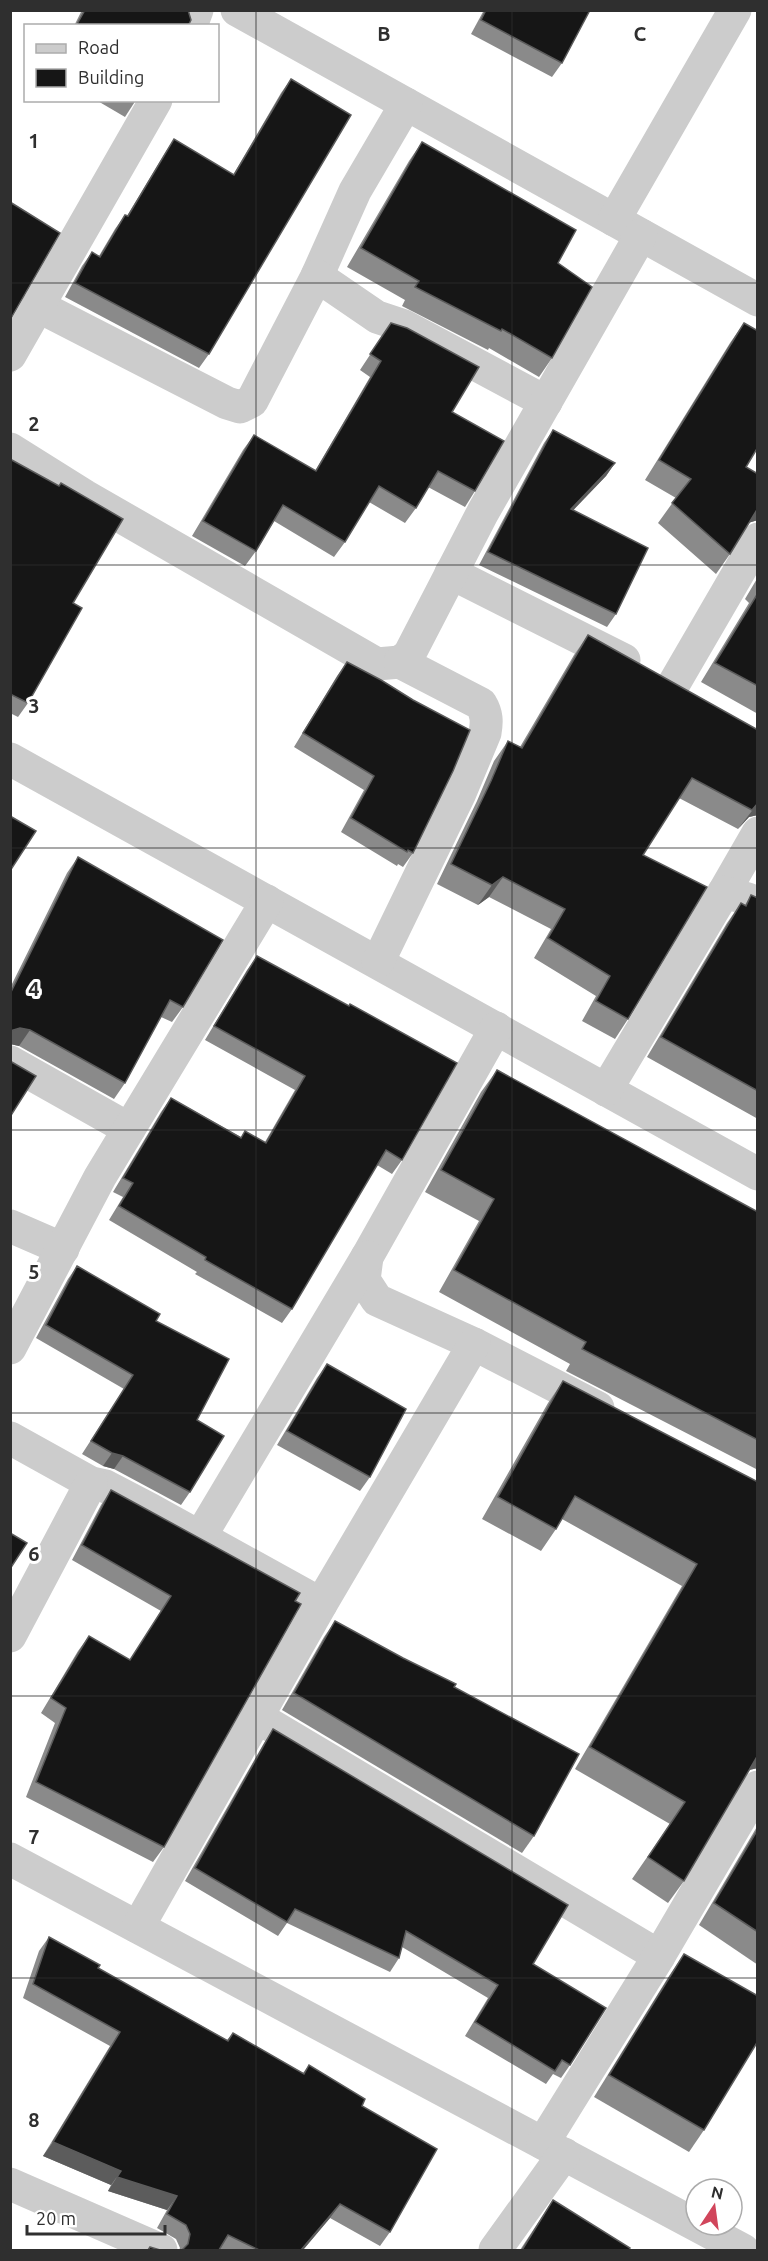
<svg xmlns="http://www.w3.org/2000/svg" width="768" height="2261" viewBox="0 0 768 2261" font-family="Ubuntu,sans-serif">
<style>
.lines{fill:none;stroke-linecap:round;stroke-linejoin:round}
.minor{stroke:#ccc;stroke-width:33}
.wall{fill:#8a8a8a}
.shaded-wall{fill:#5c5c5c}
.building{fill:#161616;stroke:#5c5c5c;stroke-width:1.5}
.grid{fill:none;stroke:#2f2f2f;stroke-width:1.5;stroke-opacity:0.55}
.grid-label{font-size:20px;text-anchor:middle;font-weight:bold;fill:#2f2f2f;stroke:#fff;stroke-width:6;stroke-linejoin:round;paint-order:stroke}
</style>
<rect width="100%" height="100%" fill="#fff"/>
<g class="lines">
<!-- minor -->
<g class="minor">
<path d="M237 10 758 300"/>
<path d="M191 26 197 10"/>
<path d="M614 220 735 10"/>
<path d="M317 276 355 191 406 104"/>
<path d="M38 306 227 403 240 407 252 401 317 276 377 317 404 326 546 402"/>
<path d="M10 355 156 100"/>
<path d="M10 449 85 496 377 664 400 662"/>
<path d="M451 573 624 660"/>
<path d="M672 687 758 539"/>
<path d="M10 759 758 1174"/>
<path d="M724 892 758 833"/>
<path d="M378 962 460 793 485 733C487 722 487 714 481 704L400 662 409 655 483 512 641 235"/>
<path d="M496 1028 367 1257 364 1280 377 1300 474 1344 598 1408"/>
<path d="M10 1062 129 1129"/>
<path d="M606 1090 724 892 748 899 758 905"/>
<path d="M10 1226 63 1249"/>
<path d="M10 1348 100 1177 267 901"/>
<path d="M10 1438 91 1483 105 1486 151 1510 321 1604"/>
<path d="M200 1537 367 1257"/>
<path d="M10 1636 91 1483"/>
<path d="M257 1717 659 1956"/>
<path d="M10 1859 743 2250"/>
<path d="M138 1927 321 1604 474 1344"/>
<path d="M543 2143 659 1956 758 1787"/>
<path d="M10 2184 161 2250"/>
<path d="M495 2250 564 2154"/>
</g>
</g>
<!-- wall -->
<g class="wall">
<path d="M82 10H188V26H74Z"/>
<path d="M484 10H590L562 63 552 77 471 34Z"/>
<path d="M291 79 209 354 199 368 65 297 82 266 92 252 99 256 115 229 125 215 127 216 165 153 174 139 233 175 281 93Z"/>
<path d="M96 100H136L125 117Z"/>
<path d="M422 142 558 263 552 358 539 377 489 348 488 350 402 306 405 300 347 267 409 161Z"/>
<path d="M391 323 452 412 475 491 465 507 428 487 416 508 405 523 369 502 345 542 334 557 274 521 256 551 245 566 192 536 243 450 254 435 315 471 370 377 360 370Z"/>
<path d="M744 323 746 467 758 520 748 523 730 554 716 574 658 523 676 498 645 480 730 343Z"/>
<path d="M553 430 615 463 606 476 573 510 616 614 607 627 479 565 544 443Z"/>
<path d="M10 459 73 603 28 703 18 717 10 713Z"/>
<path d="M758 577V714L701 682 749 603 745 599Z"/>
<path d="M588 635 758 730V815L749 817 738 829 679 798 643 855 628 1019 615 1039 582 1021 596 996 534 958 551 929 489 897 478 905 437 884 477 801 494 761 508 741 520 747 574 655Z"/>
<path d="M347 662 413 853 403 867 398 864 397 866 341 832 364 790 294 747 337 676Z"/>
<path d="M78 857 183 1007 172 1022 161 1017 125 1083 114 1099 19 1046 10 1044V988L67 873Z"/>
<path d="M751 895 758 898V1119L647 1057 727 923 741 903 745 905Z"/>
<path d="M257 956 402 1160 392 1174 377 1165 292 1309 282 1323 195 1274 197 1272 109 1220 123 1197 113 1192 161 1112 171 1098 241 1137 265 1142 295 1090 205 1040 247 970Z"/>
<path d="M497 1070 758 1212V1470L566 1371 570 1364 439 1292 479 1221 425 1192 481 1092Z"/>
<path d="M77 1266 156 1321 197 1420 190 1492 181 1505 114 1469 103 1466 82 1454 124 1389 36 1338 68 1279Z"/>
<path d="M327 1364 370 1477 360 1491 277 1445 317 1378Z"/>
<path d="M563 1381 758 1482V1768L749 1770 748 1772 684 1881 668 1903 632 1879 670 1824 575 1769 682 1586 562 1519 556 1529 541 1551 482 1519 548 1403Z"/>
<path d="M111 1490 300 1593 164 1847 153 1862 26 1797 55 1723 41 1713 78 1651 89 1636 130 1660 161 1611 72 1560 101 1505Z"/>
<path d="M335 1621 454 1687 534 1836 522 1853 282 1710 324 1637Z"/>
<path d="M273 1729 533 1964 570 2065 561 2078 553 2074 546 2084 465 2036 488 1998 402 1947 399 1958 390 1972 287 1923 278 1936 185 1881 264 1743Z"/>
<path d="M758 1825V1965L699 1925Z"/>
<path d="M49 1937 98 1968 227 2040 233 2033 303 2073 309 2065 362 2106 390 2232 380 2246 330 2218 303 2250H179L180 2248 176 2239 157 2228 167 2210 108 2191 111 2185 43 2156 110 2046 23 1998 39 1951Z"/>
<path d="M684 1954 704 2130 689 2152 594 2097 669 1976Z"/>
<path d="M553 2200 629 2250H520Z"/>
</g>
<!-- shaded-wall -->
<g class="shaded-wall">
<path d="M615 463 606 476 562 522 571 509Z"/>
<path d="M758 508V520L748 523 742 530Z"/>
<path d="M758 803V815L749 817 738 829Z"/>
<path d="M503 877 489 897 478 905 492 885Z"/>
<path d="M20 1028 30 1030 19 1046 10 1044V1031Z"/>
<path d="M112 1453 123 1456 114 1469 103 1466Z"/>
<path d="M758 1755V1768L749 1770 742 1777Z"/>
<path d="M53 2142 121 2171 111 2185 43 2156Z"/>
<path d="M117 2177 177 2196 167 2210 108 2191Z"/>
<path d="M340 2204 330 2218 303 2250H301Z"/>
</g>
<!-- building -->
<g class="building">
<path d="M85 10H188L191 20 188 26H76Z"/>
<path d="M486 10H590L562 63 481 20Z"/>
<path d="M291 79 351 115 209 354 75 283 92 252 100 257 125 215 128 216 174 139 234 175Z"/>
<path d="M422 142 576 230 558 263 592 287 552 358 502 329 501 331 415 287 419 281 361 248Z"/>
<path d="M10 202 60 233 10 320Z"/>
<path d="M391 323 407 328 479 367 452 412 504 441 475 491 438 471 416 508 379 486 345 542 283 505 256 551 203 521 254 435 316 471 381 361 370 354Z"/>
<path d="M744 323 758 331V447L746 467 758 474V508L730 554 672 503 691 479 659 460Z"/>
<path d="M553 430 615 463 571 509 648 548 616 614 488 552Z"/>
<path d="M10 459 59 486 61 483 123 519 73 603 82 608 28 703 10 694Z"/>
<path d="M758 593V686L715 663Z"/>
<path d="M588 635 758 730V803L752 810 692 778 643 855 707 887 628 1019 596 1001 610 976 548 938 565 909 503 877 492 885 451 864 491 781 508 741 522 748Z"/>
<path d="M347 662 381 680 413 700 470 730 453 771 413 853 408 850 407 852 351 818 374 776 303 733Z"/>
<path d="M10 816 36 831 10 871Z"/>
<path d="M78 857 223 940 183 1007 170 1000 125 1083 30 1030 20 1028 10 1031V994Z"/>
<path d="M751 895 758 898V1091L661 1037 741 903 746 906Z"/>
<path d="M257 956 349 1006 350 1004 457 1063 402 1160 386 1150 292 1309 205 1260 206 1257 119 1206 133 1183 123 1178 171 1098 241 1138 245 1131 266 1143 305 1076 214 1026Z"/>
<path d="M10 1061 36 1076 10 1117Z"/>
<path d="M497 1070 758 1212V1440L582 1349 586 1342 454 1270 494 1199 441 1170Z"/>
<path d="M77 1266 160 1314 156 1321 229 1359 197 1420 224 1436 190 1492 123 1456 112 1453 91 1441 133 1375 46 1325Z"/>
<path d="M327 1364 406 1409 370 1477 287 1431Z"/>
<path d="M563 1381 758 1482V1755L684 1881 648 1857 685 1802 590 1747 697 1564 575 1496 556 1529 498 1497Z"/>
<path d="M111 1490 300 1593 295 1601 301 1604 164 1847 36 1782 66 1708 51 1698 89 1636 130 1660 171 1596 82 1545Z"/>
<path d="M10 1533 27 1543 10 1569Z"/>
<path d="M335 1621 403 1658 456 1684 454 1687 579 1754 534 1836 294 1693Z"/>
<path d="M273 1729 568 1905 533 1964 606 2008 570 2065 562 2060 555 2071 475 2022 498 1985 406 1931 399 1958 295 1909 287 1922 195 1868Z"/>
<path d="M758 1829V1932L714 1903Z"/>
<path d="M49 1937 100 1965 98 1968 228 2041 233 2033 304 2074 309 2065 365 2099 362 2106 437 2149 390 2232 340 2204 301 2250H259L228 2235 219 2250H182L188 2244 190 2234 186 2225 167 2214 177 2196 117 2177 121 2171 53 2142 120 2032 33 1984Z"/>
<path d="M684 1954 758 1996V2041L704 2130 609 2075Z"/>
<path d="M553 2200 630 2248 629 2250H522Z"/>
<path d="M150 2247 160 2250H148Z"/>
</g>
<!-- grid -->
<path class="grid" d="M256 10V2250M512 10V2250M10 283H758M10 565H758M10 848H758M10 1130H758M10 1413H758M10 1696H758M10 1978H758"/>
<g class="grid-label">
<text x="384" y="41">B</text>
<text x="640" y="41">C</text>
<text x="34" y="148">1</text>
<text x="34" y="431">2</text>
<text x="34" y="713">3</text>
<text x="34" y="996">4</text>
<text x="34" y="1279">5</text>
<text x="34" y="1561">6</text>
<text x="34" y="1844">7</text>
<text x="34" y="2127">8</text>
</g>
<!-- border -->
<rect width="768" height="2261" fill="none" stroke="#2f2f2f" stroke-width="24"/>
<!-- legend -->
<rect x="24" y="24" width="195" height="78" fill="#ffffff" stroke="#acacac" stroke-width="1.5"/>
<rect x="36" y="44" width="30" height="9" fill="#cccccc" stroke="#acacac" stroke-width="1.5"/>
<text x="78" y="54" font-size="18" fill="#2f2f2f">Road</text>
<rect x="36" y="69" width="30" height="18" fill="#161616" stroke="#acacac" stroke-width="1.5"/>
<text x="78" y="84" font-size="18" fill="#2f2f2f">Building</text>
<!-- north arrow -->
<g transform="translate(714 2207) rotate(13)"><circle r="28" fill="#ffffff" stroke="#acacac" stroke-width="1.5"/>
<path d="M0-4.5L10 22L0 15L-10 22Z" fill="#d1455b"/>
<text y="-9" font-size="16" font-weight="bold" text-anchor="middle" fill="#2f2f2f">N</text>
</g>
<!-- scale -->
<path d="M27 2225v9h138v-9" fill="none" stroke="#2f2f2f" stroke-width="3"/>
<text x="36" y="2225" font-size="18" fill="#2f2f2f" stroke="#ffffff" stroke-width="4.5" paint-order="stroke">20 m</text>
</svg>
